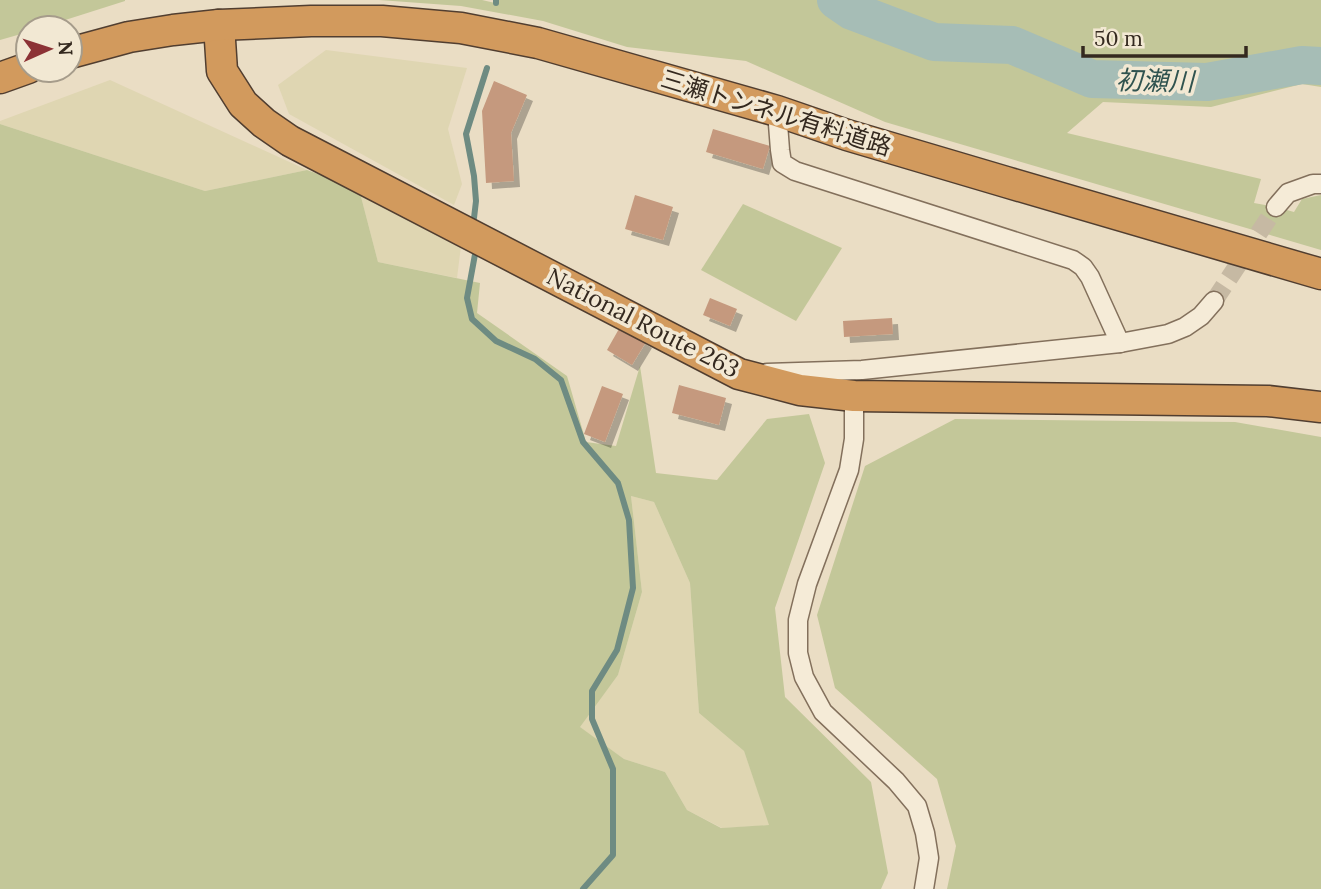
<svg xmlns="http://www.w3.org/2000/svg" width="1321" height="889" viewBox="0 0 1321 889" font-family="Lora,'Noto Sans JP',serif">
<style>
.farmland{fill:#dfd6b2}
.green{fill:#c3c799;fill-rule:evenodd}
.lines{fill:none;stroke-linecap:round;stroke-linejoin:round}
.stream{stroke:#6e8b82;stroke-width:6}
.river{stroke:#a6bdb6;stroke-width:38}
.building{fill:#c5997e;filter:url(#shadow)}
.street-tunnel{stroke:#c6b9a3;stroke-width:18;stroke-dasharray:18 9;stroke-linecap:butt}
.street-casing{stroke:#83705c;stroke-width:21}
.highway-casing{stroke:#513e30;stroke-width:33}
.street{stroke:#f5ebd7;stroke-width:18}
.highway{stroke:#d29a5d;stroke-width:30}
.labels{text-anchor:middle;stroke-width:7;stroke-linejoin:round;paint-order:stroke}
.street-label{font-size:24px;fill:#34291f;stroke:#f2e8d3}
.water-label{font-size:26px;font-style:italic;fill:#30534f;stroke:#f2e8d3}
</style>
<defs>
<filter id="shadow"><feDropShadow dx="6" dy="6" stdDeviation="0" flood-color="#0004"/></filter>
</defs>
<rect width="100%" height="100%" fill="#eaddc4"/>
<!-- farmland -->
<g class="farmland">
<path d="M326 50 467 68 448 129 462 184 454 205 289 114 278 85Z"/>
<path d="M110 80 307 170 205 191 0 124V121Z"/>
<path d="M359 189 461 246 457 278 378 262Z"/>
<path d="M631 496 654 502 690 583 699 713 744 751 770 825 722 828 687 810 665 772 624 759 579 727 618 675 642 592Z"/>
</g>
<!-- green -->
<g class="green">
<path d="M0 0H125V1L40 28H28V32L0 40Z"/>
<path d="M379 0H482L495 3 494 0H1321V87L1302 84 1211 107 1103 102 1067 133 1261 179 1254 203 1276 207 1294 212 1302 199 1321 195V250L885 122 746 61 627 47 543 21 461 6Z"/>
<path d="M0 124 205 191 307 170 359 189 378 262 480 283 477 313 567 376 586 442 616 446 640 366 656 473 717 480 767 419 809 414 825 463 775 608 785 697 871 782 888 873 881 889H0ZM631 496 654 502 690 583 699 713 744 751 769 825 721 828 687 810 665 772 624 759 580 727 618 675 642 592Z"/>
<path d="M743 204 842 248 796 321 701 270Z"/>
<path d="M955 419 1235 422 1321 437V889H947L956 846 937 779 835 688 817 615 865 466Z"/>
</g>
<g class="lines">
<!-- stream -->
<g class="stream">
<path d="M496 3V0"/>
<path d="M474 218 476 201 474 176 466 134 487 68"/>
<path d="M476 249 467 298 472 319 496 341 535 359 561 380 583 442 618 483 629 520 633 588 617 650 592 691V719L613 769V855L583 889"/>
</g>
<!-- river -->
<path class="river" d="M836 0 852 11 934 42 1012 45 1092 79 1207 82 1302 65 1321 66"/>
</g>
<!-- building -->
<g class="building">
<path d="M494 81 527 95 511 133 514 181 486 183 482 111Z"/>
<path d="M713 129 770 146 763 169 706 152Z"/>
<path d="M635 195 673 207 663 240 625 229Z"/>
<path d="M710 298 737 309 730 326 703 315Z"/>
<path d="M892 318 893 334 844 337 843 321Z"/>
<path d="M620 327 646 342 632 365 607 350Z"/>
<path d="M679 385 726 398 719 425 672 413Z"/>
<path d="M602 386 623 394 605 442 584 434Z"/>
</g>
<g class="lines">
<!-- street-tunnel -->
<path class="street-tunnel" d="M1214 301 1276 207"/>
<defs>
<g id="street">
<path d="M777 111 780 150 782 163 795 171 1073 260 1083 267 1090 277 1120 343"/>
<path d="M1276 207 1288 193 1313 184H1321"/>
<path d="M767 373 862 370 1120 343 1168 334 1185 327 1201 316 1214 301"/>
<path d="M854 396V439L849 470 807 584 798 620V653L804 677 823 712 896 781 917 806 925 833 929 858 924 889"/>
</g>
<g id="highway">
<path d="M219 25 222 71 243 104 264 123 290 141 739 374 800 390 854 396 1268 401 1321 407"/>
<path d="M70 53 129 37 173 30 219 25 311 21H382L461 28 538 43 777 111 847 135 1006 182 1321 274"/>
<path d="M0 78 28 68"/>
</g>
</defs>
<!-- street casing -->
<use href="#street" class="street-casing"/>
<!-- highway casing -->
<use href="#highway" class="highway-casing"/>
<!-- street -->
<use href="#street" class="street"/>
<!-- highway -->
<use href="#highway" class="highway"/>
</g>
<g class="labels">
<!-- street labels -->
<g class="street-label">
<text transform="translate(776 113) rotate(17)" y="8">三瀬トンネル有料道路</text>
<text transform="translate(643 323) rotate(27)" y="8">National Route 263</text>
</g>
<!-- water labels -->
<g class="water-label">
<text transform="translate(1155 81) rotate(1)" y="9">初瀬川</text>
</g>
</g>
<!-- north arrow -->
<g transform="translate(49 49) rotate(87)"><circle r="33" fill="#f2e8d3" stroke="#a69c8b" stroke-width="2"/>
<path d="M0-5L12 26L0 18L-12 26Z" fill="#8c3235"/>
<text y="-10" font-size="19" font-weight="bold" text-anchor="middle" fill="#34291f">N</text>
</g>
<!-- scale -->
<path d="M1083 46v10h163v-10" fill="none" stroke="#34291f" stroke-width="3.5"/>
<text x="1094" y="46" font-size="21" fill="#34291f" stroke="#f2e8d3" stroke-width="5" paint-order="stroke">50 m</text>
</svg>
